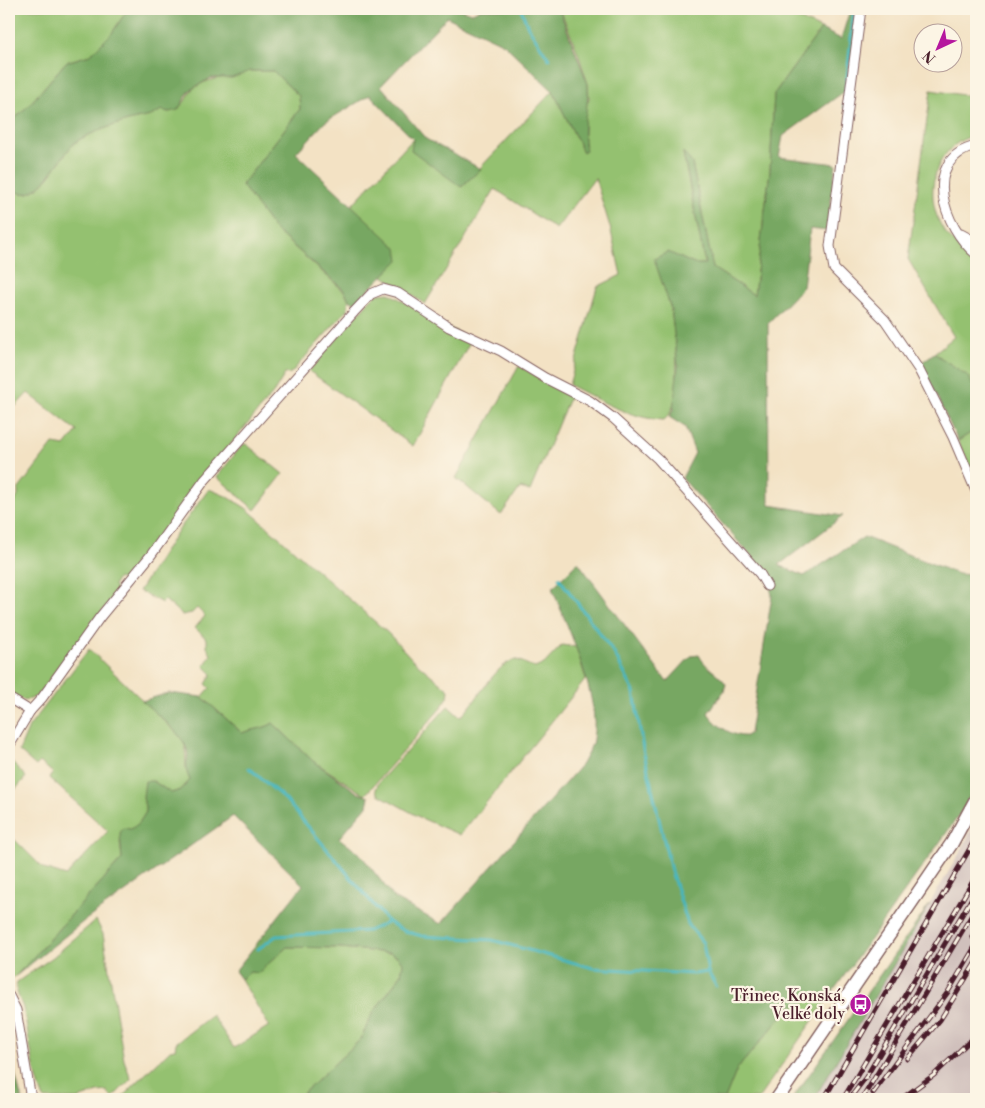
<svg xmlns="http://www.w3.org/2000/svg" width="985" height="1108" viewBox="0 0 985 1108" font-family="'Libre Bodoni',serif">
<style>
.industrial{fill:#d0c0bc}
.green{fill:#94c16f;stroke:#6f704d}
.forest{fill:#77a762;stroke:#606346}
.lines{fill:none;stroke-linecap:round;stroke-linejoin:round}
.stream{stroke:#46b6bd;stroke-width:3}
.minor-casing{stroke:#856361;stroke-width:11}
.secondary-casing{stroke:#856361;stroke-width:15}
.minor{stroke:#fff;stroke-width:9}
.secondary{stroke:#fff;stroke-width:12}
.rail-casing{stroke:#4a1f2b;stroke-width:5}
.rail{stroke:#fcf5e5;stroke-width:3;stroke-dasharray:9;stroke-linecap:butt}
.labels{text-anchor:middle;stroke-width:4.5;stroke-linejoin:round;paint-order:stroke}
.poi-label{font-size:16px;fill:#4a1f2b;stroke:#fcf5e5;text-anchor:end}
</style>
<rect width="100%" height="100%" fill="#fcf5e5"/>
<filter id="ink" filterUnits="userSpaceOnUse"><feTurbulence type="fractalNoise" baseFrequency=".02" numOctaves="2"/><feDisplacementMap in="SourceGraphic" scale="10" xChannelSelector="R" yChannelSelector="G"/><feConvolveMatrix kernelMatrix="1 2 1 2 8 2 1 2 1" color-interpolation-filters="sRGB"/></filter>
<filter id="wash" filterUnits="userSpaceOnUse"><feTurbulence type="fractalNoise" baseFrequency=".0096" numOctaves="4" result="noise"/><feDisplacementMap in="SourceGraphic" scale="20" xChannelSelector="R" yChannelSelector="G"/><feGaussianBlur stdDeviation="1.12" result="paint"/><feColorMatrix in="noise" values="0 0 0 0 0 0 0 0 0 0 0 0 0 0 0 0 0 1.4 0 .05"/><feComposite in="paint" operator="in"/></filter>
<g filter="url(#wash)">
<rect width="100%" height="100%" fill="#f3e2c4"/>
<!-- industrial -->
<path class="industrial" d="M976 819V1099H814L962 849Z"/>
<!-- green -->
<g class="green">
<path d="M9 9H128L112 33 90 55 66 62 30 104 9 124Z"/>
<path d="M560 9H778L821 29 774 94 770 171 754 295 713 268 692 163 683 153 705 264H694L668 252 655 259C660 276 668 294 671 311 675 334 685 406 664 420 631 419 599 400 569 385L597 287 621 275 610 227 595 178 556 229 495 189 425 304 383 276 399 260 351 206 413 139 462 187 553 91 583 152 585 107 589 99 588 84 578 53Z"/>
<path d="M250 71H273L299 96 300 109 242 185 274 229 345 292 349 300 347 310 291 373 285 374 274 392 207 473 127 581 118 578 114 585 117 592 40 693C29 703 21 701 9 693V510L18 496V490L53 444 65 446 77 431 28 393 9 413V186C37 214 59 155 76 142 86 134 122 122 136 119 148 116 150 118 161 110L169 112C174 109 182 106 185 101 190 95 189 90 197 86 213 76 231 78 250 71Z"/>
<path d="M931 90 976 97V135C934 145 922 194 943 229 952 242 964 251 976 262V391L968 376 934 353 954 337 908 259Z"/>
<path d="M976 179V213C969 202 969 190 976 179Z"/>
<path d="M389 293 471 340 413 446 309 371 371 299 378 294Z"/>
<path d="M519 366 570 396 530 491 520 488 501 515 456 478Z"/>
<path d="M976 425V480L958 441 972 432Z"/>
<path d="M246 444 283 474 255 510 217 477 242 445Z"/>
<path d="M209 489 228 497 246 508 389 634 413 660 449 690 448 697 440 709 365 795 313 761 273 723C265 729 253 729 242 733L202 697 210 688 206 684 212 674 204 666 211 655 207 647V639L195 628 205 616 197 608 192 613 182 615 165 600 162 603 139 591 175 535Z"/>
<path d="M562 645 576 647 586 679 460 835 421 818 378 794 376 789 379 782 448 706 460 717C474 708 496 660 517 660 522 661 529 666 535 668L544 664Z"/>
<path d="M89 649 183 739C189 756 182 764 190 780L181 790 171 793 153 781 143 797 146 812 139 823 120 841 122 859 17 975 9 980V834L44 869 66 876 108 831 49 778 53 773 40 762 36 766 19 751 29 727Z"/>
<path d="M9 759 26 777 9 797Z"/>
<path d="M96 920 103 934 124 1060 131 1079 112 1098 107 1091 98 1092 78 1099H44C32 1070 30 1039 23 1008 21 1001 14 990 17 982L53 957Z"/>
<path d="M287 947 341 948 390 953 397 956 403 963 401 975 372 1014 361 1039 297 1099H120L170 1050 175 1049 176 1043 212 1015 234 1048 269 1026 241 979 250 972H258Z"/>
<path d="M834 990 758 1099H725L737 1069 790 1007Z"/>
</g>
<!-- forest -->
<g class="forest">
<path d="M128 9H459L472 13 481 9H559L588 84C590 105 579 129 586 150L583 152 553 91 504 44 447 17 381 86 426 139 481 169 461 187 411 150 413 139 370 95 325 122 296 153 397 248 399 260 355 303 349 300 345 291 274 229 242 185 300 109 299 96 273 71H250L232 78H211L190 90 178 110 169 112 161 110C150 118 148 116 136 119 122 122 86 134 76 142 59 155 36 214 9 186V124L30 104 66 62 90 55 112 33Z"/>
<path d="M849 13 859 18 845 91 783 136 779 157 836 164 827 231 810 229 803 287 768 323 769 505 843 516 779 565 804 576 864 537 958 574 976 575V781L965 807 834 990 790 1007 737 1069 725 1099H297L361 1039 372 1014 401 975 403 963 397 956 390 953 341 948 287 947 258 973 250 972 241 979 235 971 303 885 233 816 84 921 17 975 122 859 120 833 123 828 131 829 139 823 146 812 143 797 145 781H153L171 793 181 790 190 780C182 764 189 764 187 750 184 735 154 712 142 701L169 693 202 697 242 733C252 729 265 729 273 723L313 761 358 793 369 797 367 806 339 838 361 855 395 899 441 924 582 764C586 756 592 747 593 739 601 698 567 626 552 588L578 562 667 682 691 656 699 655C706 669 718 672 726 684L724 691 708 713C716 725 732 737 746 736L750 733 772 595 766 573 682 478 695 453 685 427 669 417 673 410 678 366 671 309 654 259 668 252 694 264H705L683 152 692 163 713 268 754 295 770 171 774 94 821 29 841 39Z"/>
<path d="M934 353 968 376 976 391V425L972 432 958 441 921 363Z"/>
<path d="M930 904 814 1099H792Z"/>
<path d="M9 1050 20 1093 23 1099H9Z"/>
</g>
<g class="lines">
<!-- stream -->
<g class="stream">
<path d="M521 9 528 27 549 59"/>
<path d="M844 107 854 9"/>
<path d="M559 578 614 653 634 692 643 749 671 871 688 924 703 943 708 972"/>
<path d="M249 768 285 799 388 922 404 931 422 936 492 940 593 968 694 974 708 972 716 986"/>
<path d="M258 949 276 936 368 931 388 922"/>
</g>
</g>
</g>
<g filter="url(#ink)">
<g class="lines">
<defs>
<g id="minor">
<path d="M861 9 830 246 834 269 885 320 919 370 953 437 976 491"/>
<path d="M976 146C920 159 944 228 976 254"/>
<path d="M961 234 976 242"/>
<path d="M9 698 30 711 42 698 100 617 151 555 204 481 354 312 371 294 383 289 398 293 449 327 501 351 545 378 590 401 613 418 658 459 760 574 767 586"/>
<path d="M9 746 30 711"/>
<path d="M9 996 16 1010 31 1099"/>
</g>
<path id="secondary" d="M777 1099 952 843 976 799"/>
</defs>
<!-- minor casing -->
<use href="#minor" class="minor-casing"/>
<!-- secondary casing -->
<use href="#secondary" class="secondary-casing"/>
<!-- minor -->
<use href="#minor" class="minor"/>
<!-- secondary -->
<use href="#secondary" class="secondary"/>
<defs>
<g id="rail">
<path d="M972 937 976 929"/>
<path d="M907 1059 940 1020 976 962"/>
<path d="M873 1093 948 992 976 945"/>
<path d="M853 1094 866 1077 976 891"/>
<path d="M824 1099 976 838"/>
<path d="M843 1099 976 876"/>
<path d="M862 1099 976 908"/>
<path d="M901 1099 934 1075 976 1035"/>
</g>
</defs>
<!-- rail casing -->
<use href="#rail" class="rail-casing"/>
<!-- rail -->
<use href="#rail" class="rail"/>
</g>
</g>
<!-- icons -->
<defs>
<symbol id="bus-disc" viewBox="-11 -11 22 22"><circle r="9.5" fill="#b5179e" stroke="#fcf5e5"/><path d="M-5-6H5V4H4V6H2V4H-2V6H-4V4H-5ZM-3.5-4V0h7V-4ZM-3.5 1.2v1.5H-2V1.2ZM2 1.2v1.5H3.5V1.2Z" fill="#fff"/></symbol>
</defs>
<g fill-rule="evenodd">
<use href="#bus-disc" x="848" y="992" width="25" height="25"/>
</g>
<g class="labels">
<!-- poi labels -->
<g class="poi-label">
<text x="845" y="1001">Třinec, Konská,<tspan x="845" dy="18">Velké doly</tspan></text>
</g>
</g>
<!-- margin -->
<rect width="985" height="1108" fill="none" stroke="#fcf5e5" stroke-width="30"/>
<!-- north arrow -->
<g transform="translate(938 48) rotate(224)"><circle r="24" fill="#fcf5e5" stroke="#b59f9b"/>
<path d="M0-4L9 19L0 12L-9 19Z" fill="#b5179e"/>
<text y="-8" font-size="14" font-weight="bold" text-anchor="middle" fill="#4a1f2b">N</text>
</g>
</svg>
